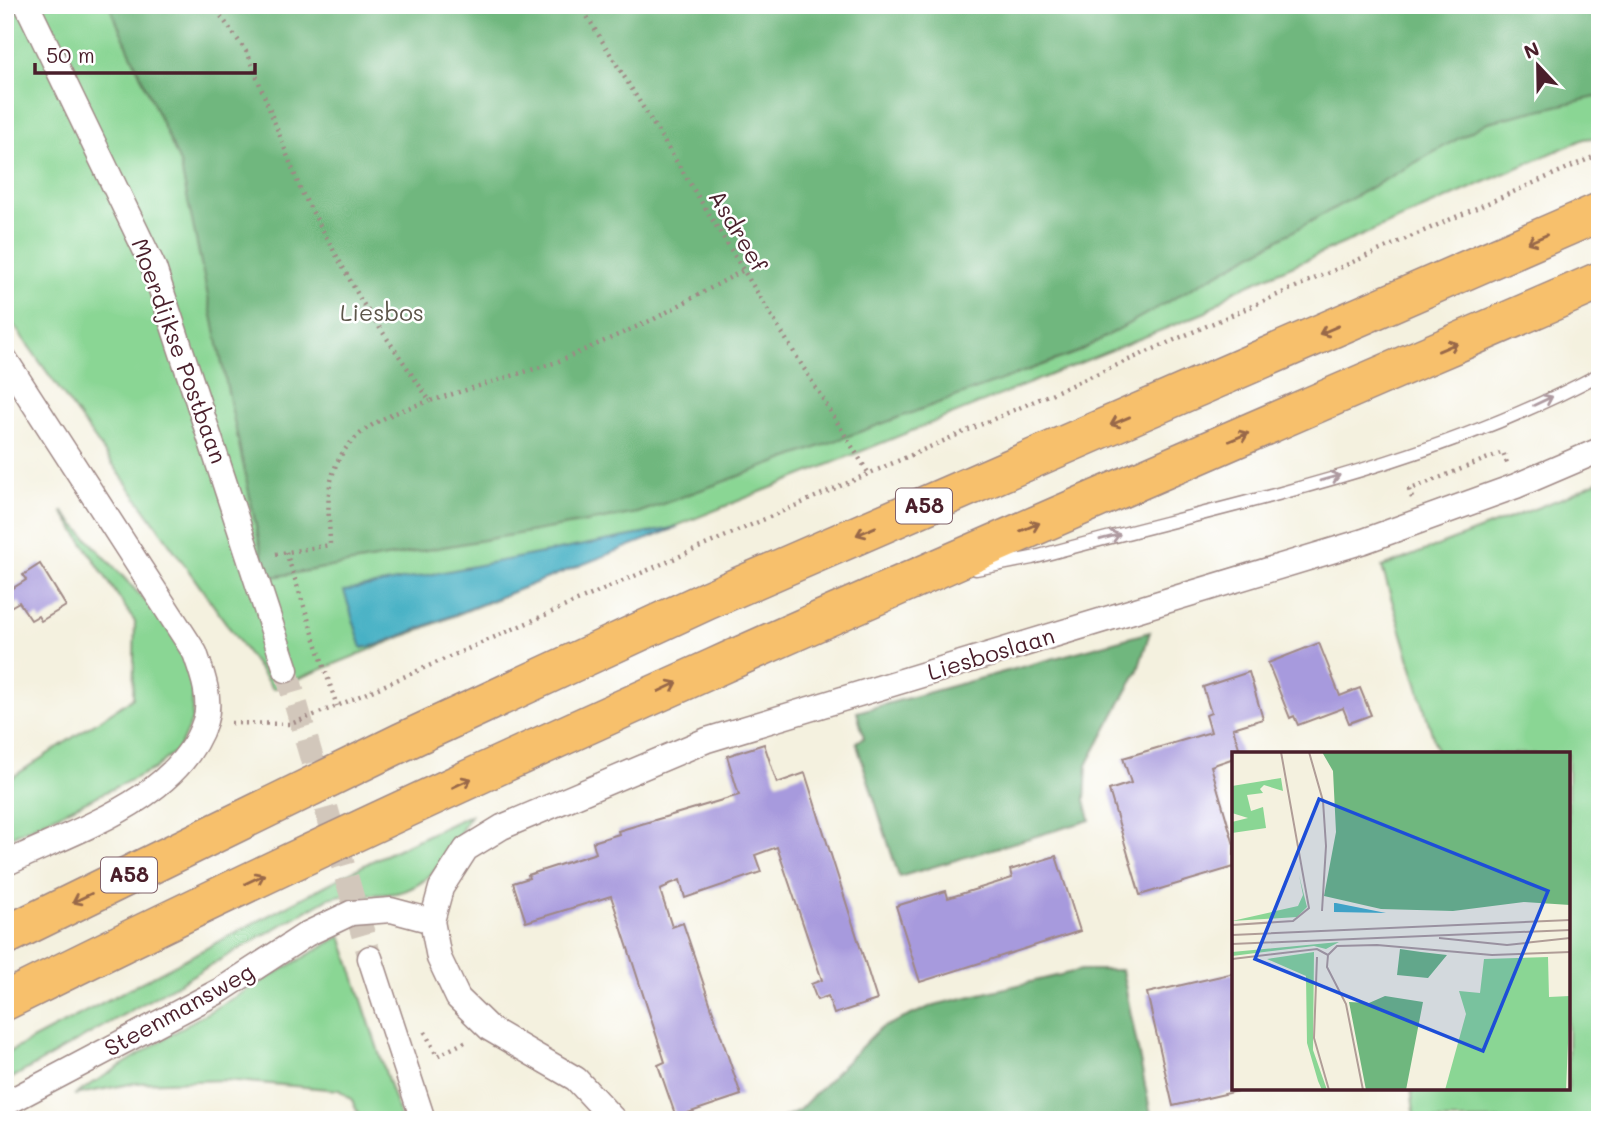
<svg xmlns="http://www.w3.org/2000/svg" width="1605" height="1125" viewBox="0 0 1605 1125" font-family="Mali,sans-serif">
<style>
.green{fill:#8ad694;stroke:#6a7a60;stroke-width:2}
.forest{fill:#6fb77e;stroke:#5c6b54;stroke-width:2}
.water{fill:#46b1c5;stroke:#486878;stroke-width:2}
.building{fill:#a79add}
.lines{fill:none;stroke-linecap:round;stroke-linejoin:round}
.street-tunnel{stroke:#d2c7bb;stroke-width:24;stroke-dasharray:24 12;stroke-linecap:butt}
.lane-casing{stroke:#9f8885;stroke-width:15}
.street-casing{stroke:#9f8885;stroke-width:27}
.highway-casing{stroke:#9f8885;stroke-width:41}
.path{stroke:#9f8885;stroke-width:4.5;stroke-dasharray:2 5;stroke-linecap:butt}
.lane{stroke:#fff;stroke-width:12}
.street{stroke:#fff;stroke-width:24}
.highway{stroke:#f7c06c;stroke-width:38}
.oneway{stroke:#986748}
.oneway2{stroke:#ae9aa0}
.labels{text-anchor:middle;stroke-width:5;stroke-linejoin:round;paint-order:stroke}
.shield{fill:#fff;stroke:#80626b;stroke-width:2}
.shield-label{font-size:21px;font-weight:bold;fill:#4a1f2b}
.street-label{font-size:23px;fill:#4a1f2b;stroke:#fff}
.park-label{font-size:23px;fill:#5d564a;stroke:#fff}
.inset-road{fill:none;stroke:#b09d97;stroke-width:2}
.view{fill:#1d4ed8;fill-opacity:0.15;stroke:#1d4ed8;stroke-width:3.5}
.inset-edge{fill:none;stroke:#4a1f2b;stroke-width:3.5}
</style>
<rect width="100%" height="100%" fill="#fff"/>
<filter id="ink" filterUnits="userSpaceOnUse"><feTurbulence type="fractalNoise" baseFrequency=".0143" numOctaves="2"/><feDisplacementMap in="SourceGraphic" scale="14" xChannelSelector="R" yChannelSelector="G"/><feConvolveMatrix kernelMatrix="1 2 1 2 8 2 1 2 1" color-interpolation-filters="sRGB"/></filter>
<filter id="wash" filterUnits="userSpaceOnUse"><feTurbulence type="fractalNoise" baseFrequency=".00686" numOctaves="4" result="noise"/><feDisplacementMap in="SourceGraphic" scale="28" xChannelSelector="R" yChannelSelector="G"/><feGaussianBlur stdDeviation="1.57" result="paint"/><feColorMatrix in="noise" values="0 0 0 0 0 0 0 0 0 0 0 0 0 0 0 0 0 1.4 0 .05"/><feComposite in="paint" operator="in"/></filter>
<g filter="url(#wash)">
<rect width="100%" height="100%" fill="#f4f1df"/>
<!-- green -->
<g class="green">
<path d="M5 5H1600V137L1584 139 1234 291 1206 312 273 689 5 313Z"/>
<path d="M1600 480V1120H1415L1411 1088H1568V754H1438L1382 567 1565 497Z"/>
<path d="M62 511 168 625 185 656 193 684 192 720 179 748 154 769 5 840V782L133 698 135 622Z"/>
<path d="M470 815C451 849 432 891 388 894 365 896 355 891 329 898L5 1082V1054L370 862Z"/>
<path d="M341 936 401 1120H361L352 1100 339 1090 225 1080 135 1083 74 1095 191 1022Z"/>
</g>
<!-- forest -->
<g class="forest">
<path d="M109 5H1600V96L1488 122 1078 352 638 513 267 578 180 163Z"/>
<path d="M1150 632 1138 670 1087 765 1085 800 1090 820 899 877 856 742 864 738 857 712Z"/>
<path d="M1081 970H1122L1152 1120H779L799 1110 879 1029 934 1005Z"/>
</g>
<!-- water -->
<path class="water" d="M678 527 377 645 362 648 344 591Z"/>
<g id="blocks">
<!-- building -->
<g class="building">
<path d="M40 564 66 606 41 621 38 616 31 620 19 602 5 610V575L13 588 26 580 23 575Z"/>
<path d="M1319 643 1340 696 1360 688 1371 715 1349 723 1343 708 1298 725 1294 716 1290 718 1268 663Z"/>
<path d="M1249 672 1263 719 1233 728 1241 754H1234V758L1211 766 1234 845V867L1140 895 1109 790 1131 783 1123 758 1211 732 1206 715 1211 713 1203 687Z"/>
<path d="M764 744 777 783 805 773 877 1000 834 1014 828 996 817 1000 811 984 822 980 777 847 755 855 761 872 685 898 680 880 667 885V887L660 890 672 927 683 923 741 1095 676 1117 658 1065 665 1062 611 896 526 922 513 883 529 878 528 875 596 853 593 842 619 834 618 831 739 795 727 756Z"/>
<path d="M1056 856 1080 931 920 982 896 906 946 891 948 898 1012 878 1010 870Z"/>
<path d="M1234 973V1088L1246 1089 1173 1106 1147 993Z"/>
</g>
</g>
</g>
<g filter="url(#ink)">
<use href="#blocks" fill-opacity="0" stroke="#9f8885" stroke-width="2"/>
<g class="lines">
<!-- street-tunnel -->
<path class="street-tunnel" d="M286 670 370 958"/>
<defs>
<path id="lane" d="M976 569 1032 558C1223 505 1424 469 1600 374"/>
<g id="street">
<path d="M27 5 154 268 286 670"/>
<path d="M5 359 195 653C202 673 212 699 205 721 180 799 73 831 5 864"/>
<path d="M370 958 423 1120"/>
<path d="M5 1104 221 990 307 934 351 913 391 910 432 921"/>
<path d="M614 1120 576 1079 490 1029 458 998 439 958 432 921 441 888 466 849 502 827 707 740 1364 541 1516 486 1600 450"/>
</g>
<g id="highway">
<path d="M5 936 402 742 708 600 1600 212"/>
<path d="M5 1001C527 741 1064 513 1600 281"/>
</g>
</defs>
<!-- lane casing -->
<use href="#lane" class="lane-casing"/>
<!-- street casing -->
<use href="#street" class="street-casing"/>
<!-- highway casing -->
<use href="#highway" class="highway-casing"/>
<!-- path -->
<g class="path">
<path d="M213 5 248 54 301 191 362 302 430 401 557 362 654 319 742 271"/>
<path d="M580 5 869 474"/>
<path d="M1412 498 1409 490 1503 452 1507 463"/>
<path d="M286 552 337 706"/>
<path d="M276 554 330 545C330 525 326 500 331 481 341 433 388 413 430 401"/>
<path d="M231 723 291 724 337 706 1600 154"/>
<path d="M425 1032 437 1056 467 1041"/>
</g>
<!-- lane -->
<use href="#lane" class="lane"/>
<!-- street -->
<use href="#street" class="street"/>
<!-- highway -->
<use href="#highway" class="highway"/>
</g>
<!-- one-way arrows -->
<defs><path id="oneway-shaft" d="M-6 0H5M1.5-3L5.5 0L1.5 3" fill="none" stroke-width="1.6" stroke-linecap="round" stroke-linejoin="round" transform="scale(1.75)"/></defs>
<g class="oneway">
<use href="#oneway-shaft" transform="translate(1537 239) rotate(157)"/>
<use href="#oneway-shaft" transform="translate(1329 330) rotate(157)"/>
<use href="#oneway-shaft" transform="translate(1448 347) rotate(-23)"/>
<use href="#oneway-shaft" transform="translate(1120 421) rotate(157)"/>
<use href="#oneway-shaft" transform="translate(1239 437) rotate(-23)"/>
<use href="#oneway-shaft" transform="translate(1030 527) rotate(-23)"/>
<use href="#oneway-shaft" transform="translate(866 531) rotate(157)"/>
<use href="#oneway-shaft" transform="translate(668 687) rotate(-25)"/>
<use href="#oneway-shaft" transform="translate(462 783) rotate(-25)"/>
<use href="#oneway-shaft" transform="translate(255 879) rotate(-25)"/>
<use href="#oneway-shaft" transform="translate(82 898) rotate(154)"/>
</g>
<g class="oneway2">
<use href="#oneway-shaft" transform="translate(1543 401) rotate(-25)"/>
<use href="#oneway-shaft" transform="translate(1330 478) rotate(-16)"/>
<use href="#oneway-shaft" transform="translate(1110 537) rotate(-15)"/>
</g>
</g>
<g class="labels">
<!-- shield labels -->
<g class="shield">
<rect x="896" y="488.5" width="56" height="35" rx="5"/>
<rect x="101" y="857.5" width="56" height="35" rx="5"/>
</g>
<g class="shield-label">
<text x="924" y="513">A58</text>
<text x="129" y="882">A58</text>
</g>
<!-- street labels -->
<g class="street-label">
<text transform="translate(738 231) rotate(59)" y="8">Asdreef</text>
<text transform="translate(179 351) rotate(70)" y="8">Moerdijkse Postbaan</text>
<text transform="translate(991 654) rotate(-17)" y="8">Liesboslaan</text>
<text transform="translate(179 1010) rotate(-29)" y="8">Steenmansweg</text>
</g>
<!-- park labels -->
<g class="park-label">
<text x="382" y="321">Liesbos</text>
</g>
</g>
<!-- overview -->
<g transform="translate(1232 752)">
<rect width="338" height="338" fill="#f4f1df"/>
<path d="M49 26 51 39 32 33 28 37 31 41 15 43 19 59 31 55 34 76 0 81V70L16 66 0 61V34ZM67 123 75 155 65 165 0 169 66 154 71 143ZM107 190 94 197 82 194 0 204V200ZM82 200 81 298 95 338H90L86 329 75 291 74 224 35 207ZM316 205 317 245 338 244 334 338H213L234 262 227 239 248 241 252 207Z" fill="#8ad694"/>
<path d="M90 0H338V153L292 150 221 159 149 157 92 144 104 80 101 19ZM168 197 189 200 215 203 196 226 165 223ZM153 244 191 250 174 338H134L117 250 137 251Z" fill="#6fb77e"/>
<path d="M102 151H104L154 161 102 160Z" fill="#46b1c5"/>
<path class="inset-road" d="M77 0 91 49 94 94 90 159M0 173 61 169 77 156 49 0M0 183 338 168M207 186 275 193 338 186M0 192 338 178M96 203 105 194 145 193 260 203 338 200M96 203 95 215 114 252 131 338M85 205 82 286 97 338M0 207 85 197 96 203"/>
<path class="view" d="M87 47 316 139 251 299 23 207Z"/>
<rect width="338" height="338" class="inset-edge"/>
</g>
<!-- margin -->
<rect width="1605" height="1125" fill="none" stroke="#fff" stroke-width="28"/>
<!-- north arrow -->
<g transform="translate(1538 66) rotate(338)" stroke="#ffffff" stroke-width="5" paint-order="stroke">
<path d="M0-5L12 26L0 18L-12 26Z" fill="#4a1f2b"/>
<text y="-10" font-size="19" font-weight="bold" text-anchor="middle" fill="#4a1f2b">N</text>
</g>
<!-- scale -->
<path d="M35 63v10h220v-10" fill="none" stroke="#4a1f2b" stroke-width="3.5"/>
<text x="46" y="63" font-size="21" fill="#4a1f2b" stroke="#ffffff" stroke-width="5" paint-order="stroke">50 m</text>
</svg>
